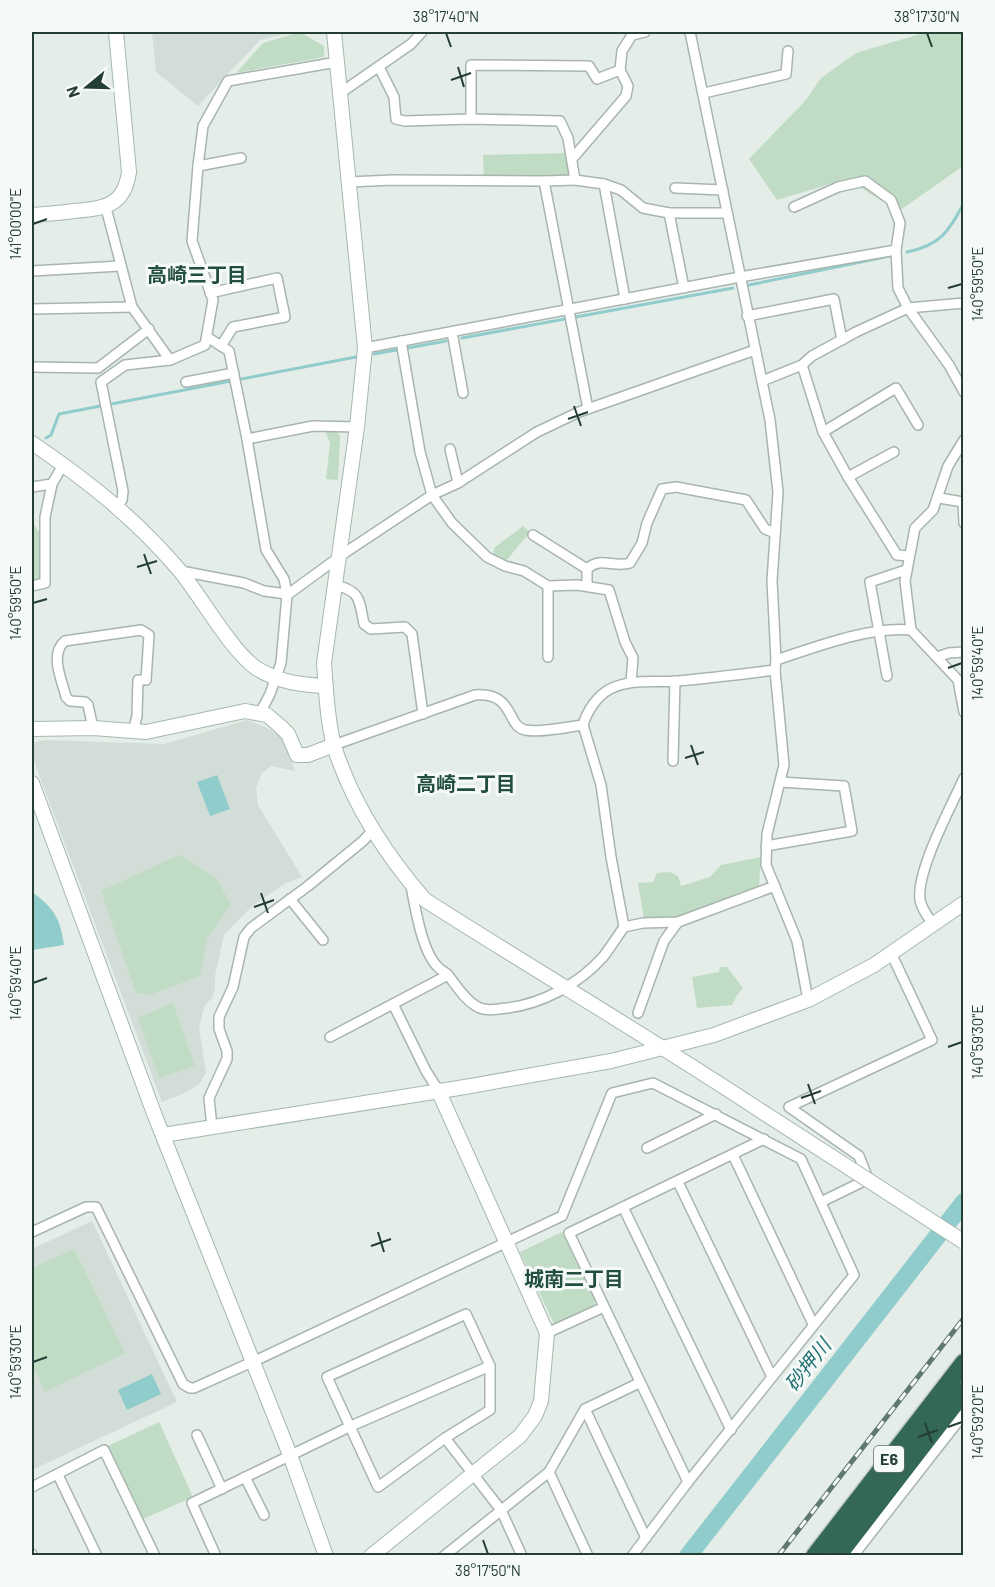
<svg xmlns="http://www.w3.org/2000/svg" width="995" height="1587" viewBox="0 0 995 1587" font-family="Barlow,'Noto Sans JP',sans-serif">
<style>
.built{fill:#d3ddd7}
.green{fill:#c0dcc4}
.water{fill:#91cccd}
.lines{fill:none;stroke-linecap:round;stroke-linejoin:round}
.stream{stroke:#91cccd;stroke-width:3}
.river{stroke:#91cccd;stroke-width:18}
.street-casing{stroke:#a8b5ae;stroke-width:12}
.secondary-casing{stroke:#a4b8ae;stroke-width:16}
.highway-casing{stroke:#c2c9c6;stroke-width:21}
.street{stroke:#fff;stroke-width:9}
.secondary{stroke:#fff;stroke-width:14}
.highway{stroke:#336856;stroke-width:18}
.rail-casing{stroke:#60796f;stroke-width:5}
.rail{stroke:#f5f9f7;stroke-width:3;stroke-dasharray:9;stroke-linecap:butt}
.secondary-bridge-casing{stroke:#a4b8ae;stroke-width:16;stroke-linecap:butt}
.secondary-bridge{stroke:#fff;stroke-width:14}
.ticks{fill:none;stroke:#253e34;stroke-width:2}
.labels{text-anchor:middle;stroke-width:6;stroke-linejoin:round;paint-order:stroke}
.shield{fill:#f5f9f7;stroke:#63766e;stroke-width:1.5}
.shield-label{font-size:16px;font-weight:bold;fill:#253e34}
.neighbourhood-label{font-size:20px;font-weight:bold;fill:#224e3e;stroke:#f5f9f7}
.water-label{font-size:20px;font-style:italic;fill:#237275;stroke:#f5f9f7}
.neatline{fill:none;stroke:#253e34;stroke-width:2}
.ticks-label{font-size:15px;text-anchor:middle;fill:#253e34}
</style>
<rect width="100%" height="100%" fill="#e5ede8"/>
<!-- built -->
<g class="built">
<path d="M152 32H294L260 40 198 106 156 72Z"/>
<path d="M247 720 268 728 283 738 295 771 271 766 262 773 256 788 258 805 302 877 284 884 252 906 224 935 215 976V989L212 998 205 1005 199 1027 206 1073 199 1084 189 1091 162 1102 36 767 32 753V743L45 740 164 744Z"/>
<path d="M92 1221 177 1402 32 1470V1249Z"/>
</g>
<!-- green -->
<g class="green">
<path d="M300 32 324 46V57L236 73 263 43Z"/>
<path d="M927 32H963V166L899 211 846 179 777 200 749 159 806 100 821 78 856 53Z"/>
<path d="M567 153 569 175 484 179 483 155Z"/>
<path d="M336 430 340 436 338 480 326 479 330 443 325 431Z"/>
<path d="M32 521 50 550 45 575 32 584Z"/>
<path d="M523 526 530 532 506 561 493 554 494 548Z"/>
<path d="M179 855 215 877 231 904 207 938 200 976 150 995 136 993 101 891Z"/>
<path d="M761 857 759 886 677 920 644 919 638 883 653 882 657 873 670 872 678 876 681 886 710 877 721 865Z"/>
<path d="M720 967H727L743 988 737 995 732 1005 697 1008 692 977 719 972Z"/>
<path d="M173 1003 195 1066 159 1078 138 1018Z"/>
<path d="M562 1232 595 1301 594 1305 554 1324 520 1252Z"/>
<path d="M74 1249 125 1353 45 1392 32 1363V1268Z"/>
<path d="M159 1422 193 1497 143 1519 108 1446Z"/>
</g>
<!-- water -->
<g class="water">
<path d="M217 775 230 809 210 816 197 782Z"/>
<path d="M32 892C54 908 60 918 64 945L32 950Z"/>
<path d="M152 1374 161 1394 127 1410 118 1390Z"/>
</g>
<g class="lines">
<!-- stream -->
<g class="stream">
<path d="M907 252C941 245 948 232 964 203"/>
<path d="M749 285 890 256"/>
<path d="M462 338 733 288"/>
<path d="M374 354 446 341"/>
<path d="M46 438 51 435 59 414 356 357"/>
</g>
<!-- river -->
<path class="river" d="M688 1556 964 1202"/>
<defs>
<g id="street">
<path d="M690 32 770 420 778 492 772 581 776 660 775 670 784 765 767 834 766 865 797 941 808 1000"/>
<path d="M379 67 394 97 396 119 405 121 471 119 560 121 568 138 575 180 544 181 588 409"/>
<path d="M620 70 622 51 632 35 645 32"/>
<path d="M704 93 786 74 788 51"/>
<path d="M339 94 411 44 422 32"/>
<path d="M471 119V65L589 66 597 79 620 70 628 86 626 96 572 159"/>
<path d="M198 166 241 158"/>
<path d="M575 180 604 184 621 190 643 208 669 213H727"/>
<path d="M349 182 393 180 544 181"/>
<path d="M604 184 625 299"/>
<path d="M675 188 723 190"/>
<path d="M794 207 838 187 865 181 891 200 900 223 896 250 898 288 908 308 949 365 964 392"/>
<path d="M106 208 132 307 170 360 205 345 213 300 192 241 198 166 203 126 228 81 337 62"/>
<path d="M669 213 684 288"/>
<path d="M32 271 120 266"/>
<path d="M210 293 277 278 285 317 233 327 221 346"/>
<path d="M32 309 132 307"/>
<path d="M747 316 834 299 842 340"/>
<path d="M452 332 463 393"/>
<path d="M401 341 420 452 432 495 452 523 487 557 505 566 524 571 548 586 577 585 609 590 625 642 633 658 631 682"/>
<path d="M365 348 740 277 896 250"/>
<path d="M802 365 823 432 848 477 897 555 909 556"/>
<path d="M32 367 98 368 149 329"/>
<path d="M762 381 802 365 812 356 856 332 908 308 964 303"/>
<path d="M186 382 234 373"/>
<path d="M823 432 896 388 918 425"/>
<path d="M247 439 313 426 357 427"/>
<path d="M450 449 458 483"/>
<path d="M848 477 894 452"/>
<path d="M32 487 52 484"/>
<path d="M939 498 963 502 964 523"/>
<path d="M116 505 122 500 123 491 101 382 125 365 170 360"/>
<path d="M533 535 587 569V585"/>
<path d="M587 569C600 556 614 568 630 563L642 543 647 523 662 489 676 487 746 500 765 529 775 533"/>
<path d="M181 571 244 583 264 591 287 594 284 579 266 550 247 439 229 351 207 337"/>
<path d="M335 585C361 591 359 600 364 624L371 629 405 627 412 634 423 714"/>
<path d="M32 586 45 583V517L52 484 63 465"/>
<path d="M548 586V657"/>
<path d="M911 630 905 581 915 528 933 510 948 466 964 440"/>
<path d="M937 657 949 653 964 652"/>
<path d="M776 660C816 647 870 626 911 630L958 680 964 712"/>
<path d="M887 676 870 582 906 570"/>
<path d="M260 713 270 694 281 663 287 595 346 552 432 495 458 483 537 432 579 412 755 350"/>
<path d="M93 728 88 705 85 702 70 701 66 697C62 680 49 654 65 641L141 630 149 635 146 680H138L137 716 133 732"/>
<path d="M334 745 475 695C515 692 506 726 525 730 541 733 567 727 583 725 587 711 597 696 610 689 632 678 655 683 678 681 711 678 743 674 775 670"/>
<path d="M673 761 675 681"/>
<path d="M766 846 852 831 844 786 780 782"/>
<path d="M290 899 323 940"/>
<path d="M933 924C928 917 922 910 920 900 916 871 951 807 964 778"/>
<path d="M624 927 643 923 678 922 775 886"/>
<path d="M448 975C456 985 464 999 476 1006 485 1012 496 1009 507 1008 542 1004 579 984 603 957 610 948 617 937 624 927L611 857 601 785 583 725"/>
<path d="M393 1004 426 1071 438 1090"/>
<path d="M638 1013 664 941 678 922"/>
<path d="M330 1037 448 975C445 972 440 970 437 966 422 951 415 907 411 886"/>
<path d="M212 1127 209 1098 227 1059V1051L219 1029V1017L233 987 244 937 251 928 308 886 363 841 373 830"/>
<path d="M647 1148 716 1114"/>
<path d="M733 1155 813 1324"/>
<path d="M678 1182 772 1377"/>
<path d="M821 1202 868 1179 859 1156 789 1107 932 1040 891 953"/>
<path d="M623 1207 731 1430"/>
<path d="M32 1232 86 1207H96L183 1384 190 1388H194L261 1358 562 1216 612 1093 653 1083 801 1159 854 1275 688 1482 632 1556"/>
<path d="M466 1314 490 1366V1410L445 1438 378 1487 327 1377Z"/>
<path d="M547 1333 604 1307"/>
<path d="M585 1409 646 1538"/>
<path d="M197 1435 222 1489"/>
<path d="M445 1438 501 1510 522 1556"/>
<path d="M549 1472 588 1556"/>
<path d="M58 1475 97 1556"/>
<path d="M245 1477 264 1515"/>
<path d="M688 1482 569 1233 764 1139"/>
<path d="M32 1487 104 1450 155 1556"/>
<path d="M32 1554V1556"/>
<path d="M216 1556 192 1503 351 1426 490 1366"/>
<path d="M444 1556 549 1472 585 1409 639 1383"/>
<path d="M853 1556 964 1414"/>
</g>
<g id="secondary">
<path d="M334 32 365 348 357 427 324 663C326 690 327 719 334 746 352 803 386 855 425 900 538 972 652 1039 764 1113"/>
<path d="M32 215C46 214 60 213 74 211 104 208 124 207 129 172L116 32"/>
<path d="M32 443C88 481 136 519 180 571 202 598 230 649 256 668 278 682 301 685 326 686"/>
<path d="M32 729 93 728 146 732 245 711 267 715 280 726 288 734 297 755H308L334 745"/>
<path d="M32 783 155 1116 290 1455 326 1556"/>
<path d="M163 1135 465 1087 611 1061 714 1035 808 1000 874 965 964 903"/>
<path d="M371 1556 520 1436 535 1416 541 1401 547 1333 438 1090"/>
</g>
<g id="highway">
<path d="M815 1556 964 1363"/>
<path d="M837 1556 964 1391"/>
</g>
</defs>
<!-- street casing -->
<use href="#street" class="street-casing"/>
<!-- secondary casing -->
<use href="#secondary" class="secondary-casing"/>
<!-- highway casing -->
<use href="#highway" class="highway-casing"/>
<!-- street -->
<use href="#street" class="street"/>
<!-- secondary -->
<use href="#secondary" class="secondary"/>
<!-- highway -->
<use href="#highway" class="highway"/>
<defs>
<path id="rail" d="M778 1556 964 1318"/>
</defs>
<!-- rail casing -->
<use href="#rail" class="rail-casing"/>
<!-- rail -->
<use href="#rail" class="rail"/>
<defs>
<path id="secondary-bridge" d="M764 1113 964 1242"/>
</defs>
<!-- secondary-bridge casing -->
<use href="#secondary-bridge" class="secondary-bridge-casing"/>
<!-- secondary-bridge -->
<use href="#secondary-bridge" class="secondary-bridge"/>
</g>
<!-- ticks -->
<path class="ticks" d="M446 33 451 47M927 33 932 47M458 67 464 87M451 80 471 73M33 224 47 219M948 288 962 284M574 406 581 426M568 419 588 412M144 554 151 574M137 567 157 561M33 603 47 599M948 668 962 663M691 745 698 765M685 758 704 752M261 893 268 913M254 907 274 900M33 983 47 978M948 1047 962 1042M808 1084 815 1104M801 1098 821 1091M378 1232 384 1252M371 1246 391 1239M33 1362 47 1357M925 1423 932 1443M948 1427 962 1422M918 1437 938 1430M483 1540 488 1554"/>
<g class="labels">
<!-- shield labels -->
<rect class="shield" x="874" y="1446" width="30" height="26" rx="4.5"/>
<g class="shield-label">
<text x="889" y="1465">E6</text>
</g>
<!-- neighbourhood labels -->
<g class="neighbourhood-label">
<text x="197" y="282">高崎三丁目</text>
<text x="466" y="791">高崎二丁目</text>
<text x="574" y="1286">城南二丁目</text>
</g>
<!-- water labels -->
<g class="water-label">
<text transform="translate(808 1365) rotate(-52)" y="7">砂押川</text>
</g>
</g>
<!-- border -->
<rect width="995" height="1587" fill="none" stroke="#f5f9f7" stroke-width="66"/>
<!-- north arrow -->
<g transform="translate(87 87) rotate(251)" stroke="#f5f9f7" stroke-width="4.5" paint-order="stroke">
<path d="M0-4.5L10 22L0 15L-10 22Z" fill="#253e34"/>
<text y="-9" font-size="16" font-weight="bold" text-anchor="middle" fill="#253e34">N</text>
</g>
<rect x="33" y="33" width="929" height="1521" class="neatline"/>
<g class="ticks-label">
<text x="446" y="22">38°17'40"N</text>
<text x="927" y="22">38°17'30"N</text>
<text transform="translate(16 224) rotate(-90)" y="5">141°00'00"E</text>
<text transform="translate(978 284) rotate(-90)" y="5">140°59'50"E</text>
<text transform="translate(16 603) rotate(-90)" y="5">140°59'50"E</text>
<text transform="translate(978 663) rotate(-90)" y="5">140°59'40"E</text>
<text transform="translate(16 983) rotate(-90)" y="5">140°59'40"E</text>
<text transform="translate(978 1042) rotate(-90)" y="5">140°59'30"E</text>
<text transform="translate(16 1362) rotate(-90)" y="5">140°59'30"E</text>
<text transform="translate(978 1422) rotate(-90)" y="5">140°59'20"E</text>
<text x="488" y="1576">38°17'50"N</text>
</g>
</svg>
